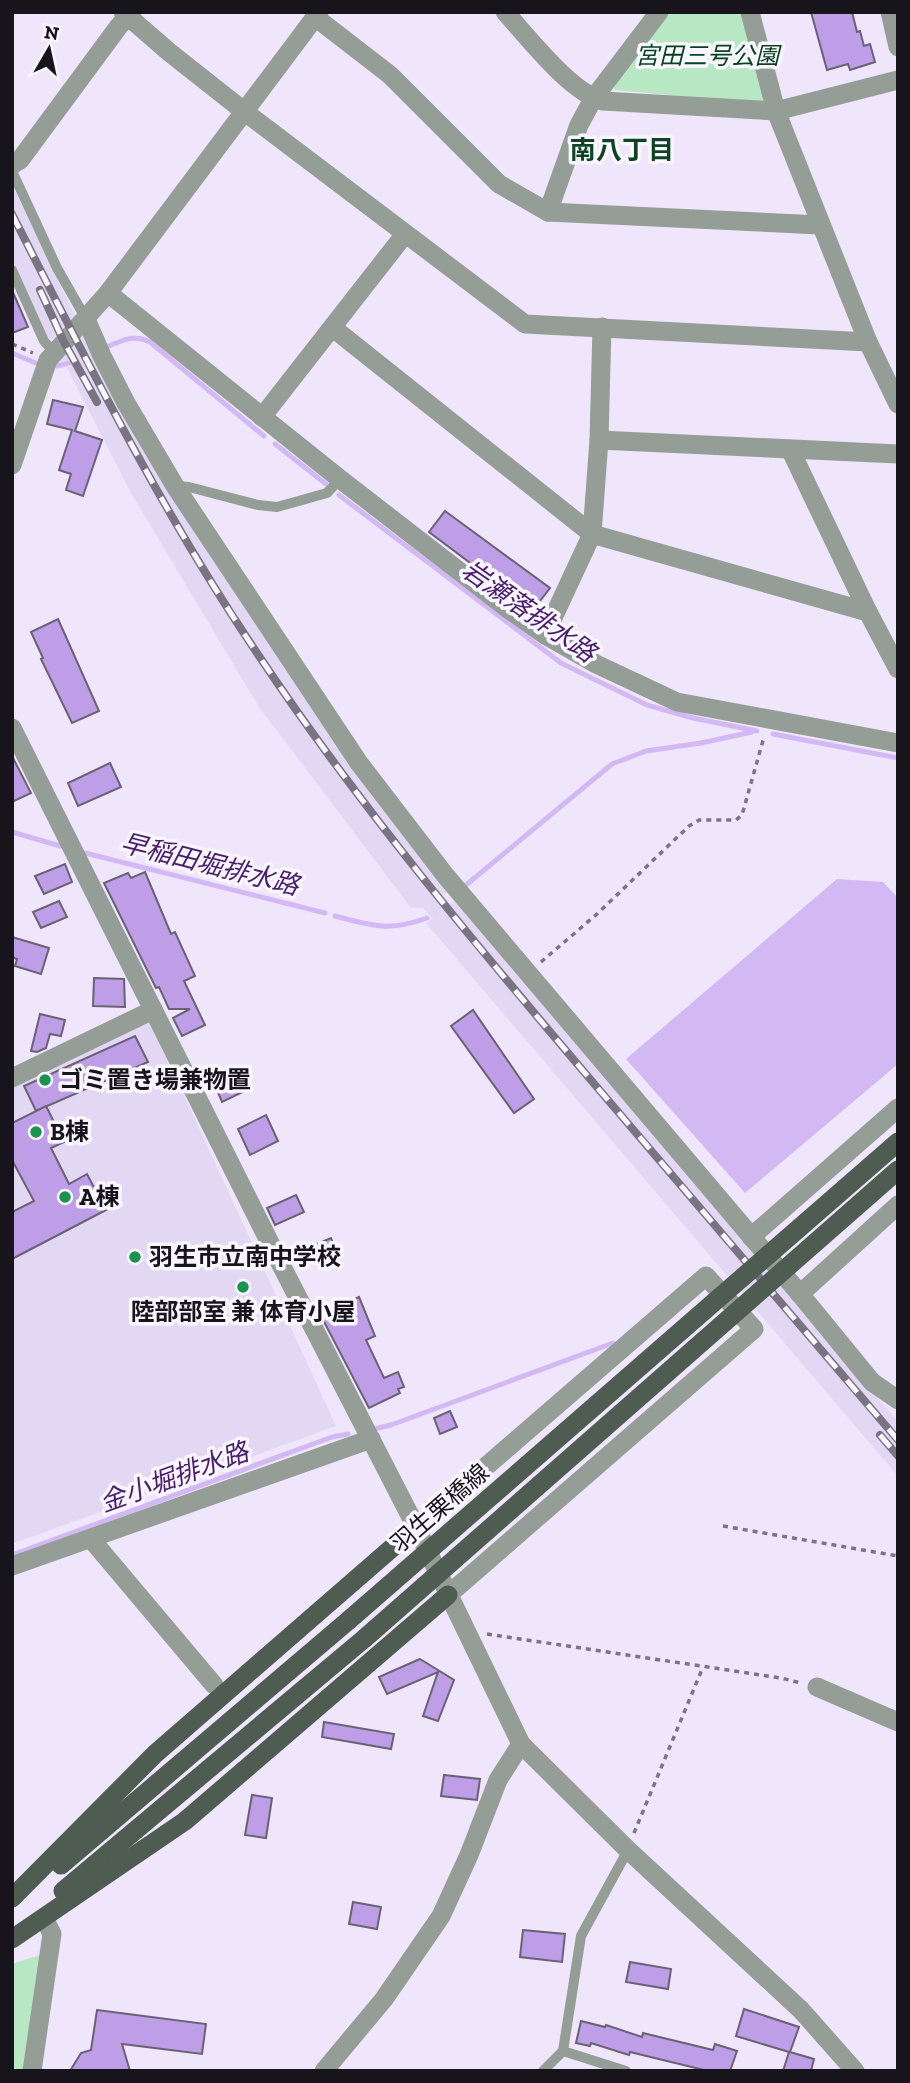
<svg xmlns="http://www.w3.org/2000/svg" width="910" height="2083" viewBox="0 0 910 2083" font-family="'Zilla Slab','Noto Sans JP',serif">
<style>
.built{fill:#e3d8f4}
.green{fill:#b7e7c3}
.water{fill:#d3b9f4}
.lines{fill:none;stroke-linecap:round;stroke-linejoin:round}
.stream{stroke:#d3b9f4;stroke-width:5}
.building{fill:#be9ee7;stroke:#6a6274;stroke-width:2}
.path{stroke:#7b7583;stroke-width:3.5;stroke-dasharray:5 5;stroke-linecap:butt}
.service{stroke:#949d96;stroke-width:10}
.minor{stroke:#949d96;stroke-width:19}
.tertiary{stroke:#949d96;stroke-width:19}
.primary{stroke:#4e5c51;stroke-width:19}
.rail-casing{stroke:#797481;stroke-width:8}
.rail{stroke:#faf6ff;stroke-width:5;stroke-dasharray:16;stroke-linecap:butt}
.primary-bridge{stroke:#4e5c51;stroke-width:19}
.poi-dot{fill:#1a934f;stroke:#faf6ff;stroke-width:2.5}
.labels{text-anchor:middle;stroke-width:7;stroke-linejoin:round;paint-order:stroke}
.park-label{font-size:24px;font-style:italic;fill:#064220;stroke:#faf6ff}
.poi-label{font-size:24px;font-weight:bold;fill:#17141b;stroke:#faf6ff;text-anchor:start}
.street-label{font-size:24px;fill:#17141b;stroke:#faf6ff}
.neighbourhood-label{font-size:26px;font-weight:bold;fill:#0d4423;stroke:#faf6ff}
.water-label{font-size:26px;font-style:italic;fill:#481c6f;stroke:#faf6ff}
</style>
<rect width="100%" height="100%" fill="#efe6fb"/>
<!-- built -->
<g class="built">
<path d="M12 184 76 318 53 339H50L46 334 12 258Z"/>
<path d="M82 337H88L449 891 443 896 450 904 457 899 898 1422V1476L426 923 433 919 423 908H411L259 707 131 493 67 368 72 366 69 360 58 362Z"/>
<path d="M150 1021 336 1426 12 1544V1088Z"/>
</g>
<!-- green -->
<g class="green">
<path d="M666 12H743L768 104 615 90 611 82Z"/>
<path d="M43 1954 25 2071H12V1964Z"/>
</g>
<!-- water -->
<path class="water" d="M837 879 883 882 898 898V1064L745 1193 626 1059Z"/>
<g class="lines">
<!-- stream -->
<g class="stream">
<path d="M109 346C123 340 135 334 150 342L264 436"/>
<path d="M12 353 38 364"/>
<path d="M57 366 69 363"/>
<path d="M275 444 326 484"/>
<path d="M339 495 561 663 647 705 693 718 757 731"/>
<path d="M773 734 898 758"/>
<path d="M12 832 60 846"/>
<path d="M85 853 325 913"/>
<path d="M466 885 612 764 646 751 701 743 752 732"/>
<path d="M335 916C374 926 388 932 427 918"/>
<path d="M374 1429 391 1425 613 1343"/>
<path d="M12 1555 332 1437 348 1434"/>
</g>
</g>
<!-- building -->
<g class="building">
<path d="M811 12H852L857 32 860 31 864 46 870 44 875 62 850 70 848 64 827 70Z"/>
<path d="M12 290 28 327 12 333Z"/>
<path d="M53 400 83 407 75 431 102 440 83 496 66 490 71 474 59 470 72 430 47 424Z"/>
<path d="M445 511 550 588 533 610 429 532Z"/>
<path d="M58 619 99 711 72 723 41 659 43 658 31 632Z"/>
<path d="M12 756 31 793 12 802Z"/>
<path d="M110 763 121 787 78 806 68 783Z"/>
<path d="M65 864 72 882 44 894 35 876Z"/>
<path d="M145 872 171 934 175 932 195 976 184 981 205 1025 182 1036 173 1018 190 1009H169L159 987 156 988 104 883 128 873 131 878Z"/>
<path d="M59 901 67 917 41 928 33 912Z"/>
<path d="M12 937 49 948 41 974 15 966 17 959 12 957Z"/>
<path d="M94 978 124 979 125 1007 93 1006Z"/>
<path d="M473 1010 534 1099 514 1113 451 1026Z"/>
<path d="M40 1014 65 1020 61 1036 50 1034 46 1048 37 1052 31 1051Z"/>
<path d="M135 1036 148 1062 36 1111 24 1086Z"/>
<path d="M242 1070 251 1088 222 1102 214 1083Z"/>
<path d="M46 1106 64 1142 51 1148 69 1184 87 1174 106 1210 12 1259V1212L34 1201 12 1160V1123Z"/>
<path d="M266 1115 278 1141 250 1155 238 1129Z"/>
<path d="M296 1195 304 1212 275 1225 267 1208Z"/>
<path d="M331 1238 336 1251 317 1259 312 1246Z"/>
<path d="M359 1297 375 1336 366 1340 384 1378 398 1372 404 1387 398 1389 400 1393 369 1408 321 1316Z"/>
<path d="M450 1411 457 1427 440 1434 434 1418Z"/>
<path d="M420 1659 454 1680 438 1721 423 1716 438 1672 387 1694 379 1677Z"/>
<path d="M324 1722 394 1734 391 1749 322 1737Z"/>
<path d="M444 1775 480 1779 477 1800 441 1796Z"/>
<path d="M252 1795 272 1798 266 1838 245 1835Z"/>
<path d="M353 1902 381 1907 377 1929 349 1924Z"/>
<path d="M523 1930 565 1934 562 1962 520 1957Z"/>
<path d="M630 1962 671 1969 668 1989 626 1982Z"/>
<path d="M744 2009 799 2027 790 2052 814 2059 811 2071H783L789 2052 736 2036Z"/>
<path d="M97 2010 206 2024 202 2054 122 2044 130 2071H70L81 2053 91 2050Z"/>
<path d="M581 2021 605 2027 606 2025 642 2037 643 2033 713 2050 715 2044 737 2051 730 2071H708L630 2052 629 2055 591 2043 590 2046 576 2043Z"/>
</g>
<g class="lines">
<!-- path -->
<g class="path">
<path d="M12 344 33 353"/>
<path d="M541 962 597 914 689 826 699 820H736L742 815 764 737"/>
<path d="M723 1526 898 1556"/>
<path d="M487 1634 781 1678 801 1683"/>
<path d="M634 1833 703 1667"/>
</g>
<!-- service -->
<g class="service">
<path d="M12 171 57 268 86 319"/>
<path d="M12 270 44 341 54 352"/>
<path d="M175 486 189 487 258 505 277 507 327 493 340 479"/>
<path d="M563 2051 626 2071"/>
<path d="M543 2071 563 2051 581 1936 628 1850"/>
</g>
<!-- minor -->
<g class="minor">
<path d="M123 12 169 52 245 112 525 324 868 342"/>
<path d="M750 12 776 111 868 342 898 404"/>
<path d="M315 17 390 75 499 184 548 212 820 225"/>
<path d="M12 165 20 160 119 26 132 12"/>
<path d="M548 212 579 125 593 99 659 12"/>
<path d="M108 293 340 479 508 609 545 635 596 664 677 702 898 743"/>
<path d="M86 319 102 356 126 403 175 486 359 763 445 875 800 1294 898 1205"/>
<path d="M333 328 592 534 868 612 898 669"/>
<path d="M262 417 405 234"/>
<path d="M599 440 898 454"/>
<path d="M790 449 868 612"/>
<path d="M12 465 48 360 108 293 319 12"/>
<path d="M545 635 592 534 599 440 602 327"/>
<path d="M12 728 276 1255 416 1527 521 1744 628 1850 801 2010 855 2071"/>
<path d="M12 1078 153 1010"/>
<path d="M751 1237 898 1108"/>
<path d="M800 1294 872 1382 898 1400"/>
<path d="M416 1527 706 1276 754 1329 448 1595"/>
<path d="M91 1539 214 1685"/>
<path d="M12 1566 371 1439"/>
<path d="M817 1687 898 1722"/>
<path d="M32 2071 52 1934 44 1918"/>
<path d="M324 2071 384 1999 441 1916 469 1855 498 1780 521 1744"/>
</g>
<!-- tertiary -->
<g class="tertiary">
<path d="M505 12C529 38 570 92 603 101L776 111 898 80"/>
<path d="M890 12 898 47"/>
</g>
<!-- primary -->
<g class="primary">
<path d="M61 1865 349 1620"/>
<path d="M63 1891 365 1638"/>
<path d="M12 1898 155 1754 416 1527"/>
<path d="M12 1939 185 1821 448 1595"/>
</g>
<defs>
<g id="rail">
<path d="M12 214C88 364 163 514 257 653 359 806 477 946 596 1086 697 1204 797 1322 898 1440"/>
<path d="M40 290 64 342 97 402"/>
<path d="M880 1435 898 1456"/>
</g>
</defs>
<!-- rail casing -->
<use href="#rail" class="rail-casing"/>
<!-- rail -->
<use href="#rail" class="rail"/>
<!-- primary-bridge -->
<g class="primary-bridge">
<path d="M349 1620 898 1142"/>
<path d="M365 1638 898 1170"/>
</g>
</g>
<!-- markers -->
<g class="poi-dot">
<circle cx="45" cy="1080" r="7"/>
<circle cx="36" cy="1132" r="7"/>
<circle cx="65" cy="1197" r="7"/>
<circle cx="135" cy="1257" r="7"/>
<circle cx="243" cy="1287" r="7"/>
</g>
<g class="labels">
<!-- park labels -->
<g class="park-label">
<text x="707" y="64">宮田三号公園</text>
</g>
<!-- poi labels -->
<g class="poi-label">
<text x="59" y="1088">ゴミ置き場兼物置</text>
<text x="50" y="1140">B棟</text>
<text x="79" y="1205">A棟</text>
<text x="149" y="1265">羽生市立南中学校</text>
<text x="243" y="1320" text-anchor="middle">陸部部室 兼 体育小屋</text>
</g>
<!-- street labels -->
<g class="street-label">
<text transform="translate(440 1508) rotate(-41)" y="8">羽生栗橋線</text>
</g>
<!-- neighbourhood labels -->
<g class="neighbourhood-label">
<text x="622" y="159">南八丁目</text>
</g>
<!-- water labels -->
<g class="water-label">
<text transform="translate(529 611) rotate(35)" y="9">岩瀬落排水路</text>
<text transform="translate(210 864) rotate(14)" y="9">早稲田堀排水路</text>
<text transform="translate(174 1477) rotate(-20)" y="9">金小堀排水路</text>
</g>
</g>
<!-- border -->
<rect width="910" height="2083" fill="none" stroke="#17141b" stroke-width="28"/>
<!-- north arrow -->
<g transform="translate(49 49) rotate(9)" stroke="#faf6ff" stroke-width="5" paint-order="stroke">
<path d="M0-5L12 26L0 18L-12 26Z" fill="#17141b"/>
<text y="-10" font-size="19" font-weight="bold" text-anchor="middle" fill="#17141b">N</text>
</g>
</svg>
